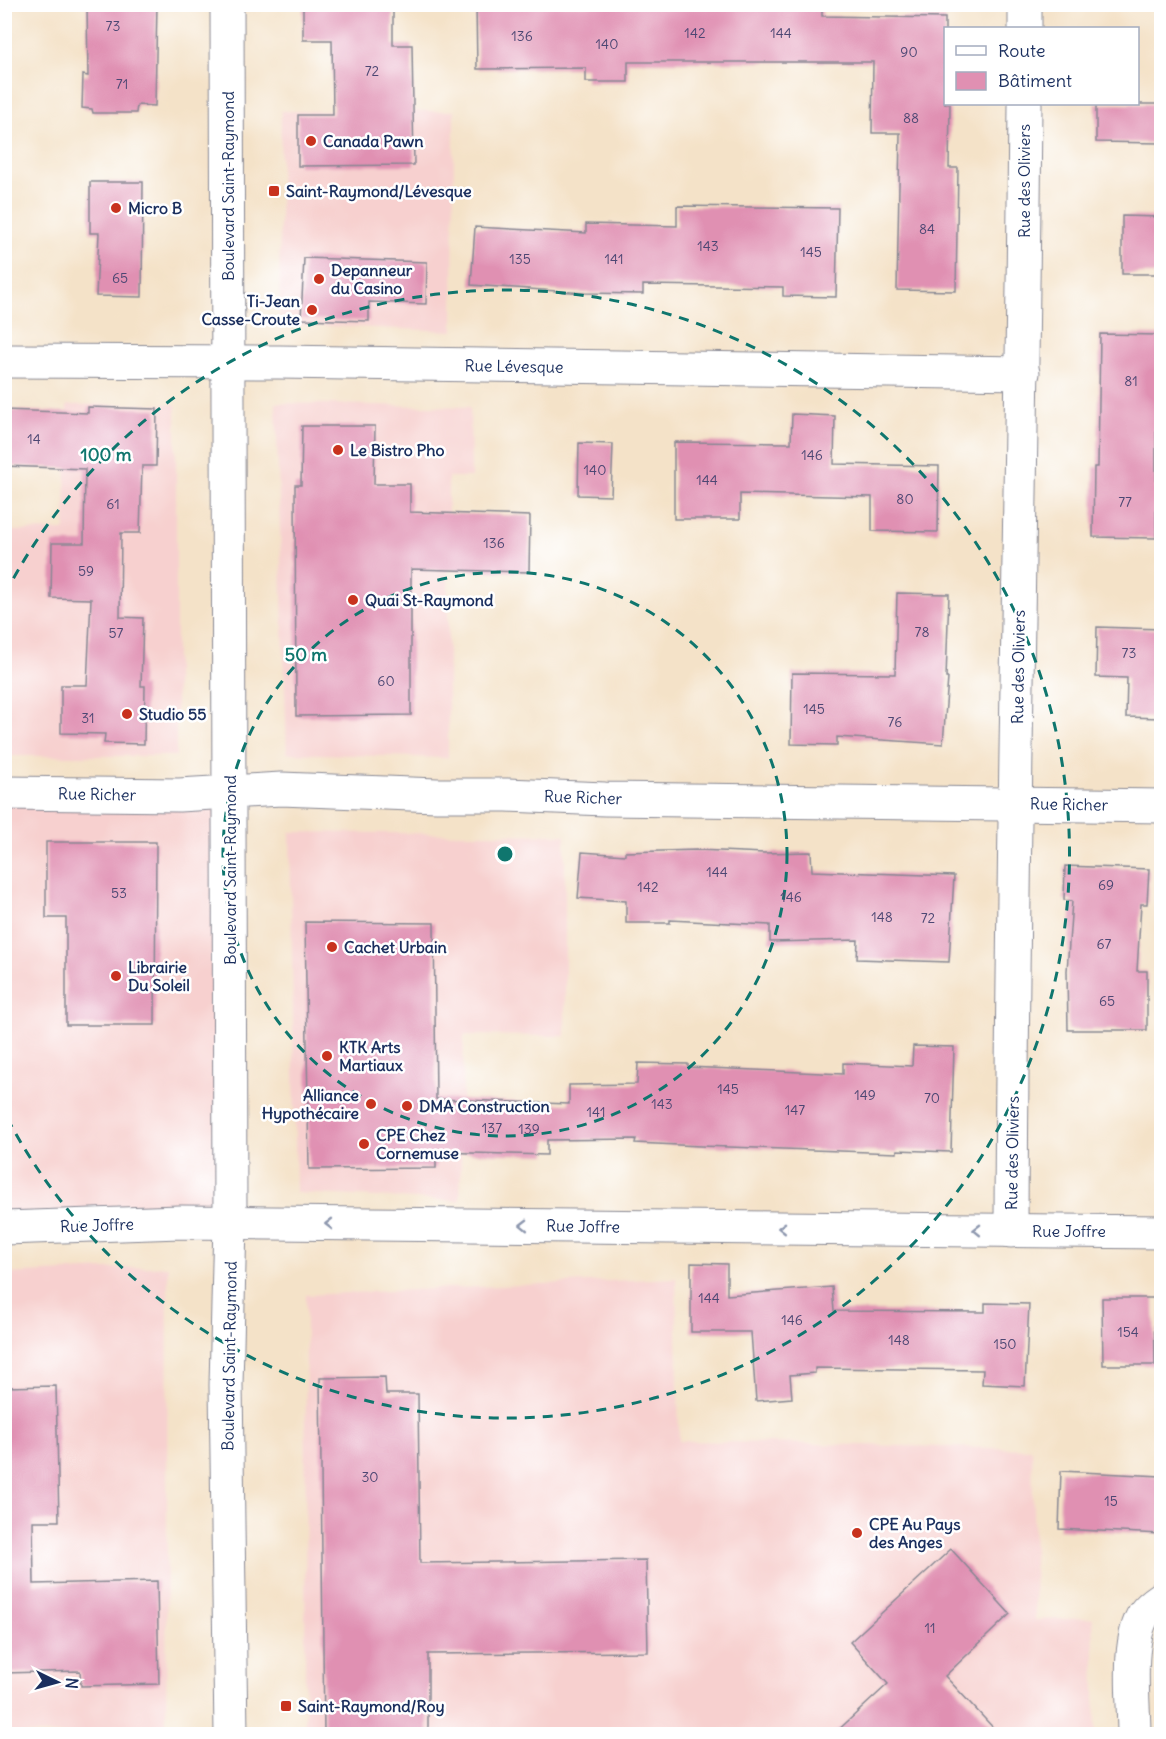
<svg xmlns="http://www.w3.org/2000/svg" width="1166" height="1739" viewBox="0 0 1166 1739" font-family="Delius,sans-serif">
<style>
.built{fill:#f7d0cf}
.building{fill:#e090b2}
.lines{fill:none;stroke-linecap:round;stroke-linejoin:round}
.minor-casing{stroke:#888893;stroke-width:35}
.secondary-casing{stroke:#888893;stroke-width:35}
.minor{stroke:#fff;stroke-width:33}
.secondary{stroke:#fff;stroke-width:33}
.oneway{stroke:#8d97ae}
.ring{fill:none;stroke:#0f766e;stroke-width:3;stroke-dasharray:10 8}
.poi-dot{fill:#c8321e;stroke:#fff;stroke-width:2}
.labels{text-anchor:middle;stroke-width:5;stroke-linejoin:round;paint-order:stroke}
.number-label{font-size:14px;fill:#4c4773}
.poi-label{font-size:16px;font-weight:bold;fill:#1b2f5e;stroke:#fff;text-anchor:start}
.street-label{font-size:16px;fill:#1b2f5e;stroke:#fff}
.centre{fill:#0f766e;stroke:#fff;stroke-width:3}
.ring-label{font-size:18px;text-anchor:middle;font-weight:bold;fill:#0f766e;stroke:#fff;stroke-width:5;stroke-linejoin:round;paint-order:stroke}
</style>
<rect width="100%" height="100%" fill="#fff"/>
<filter id="ink" filterUnits="userSpaceOnUse"><feTurbulence type="fractalNoise" baseFrequency=".0167" numOctaves="2"/><feDisplacementMap in="SourceGraphic" scale="12" xChannelSelector="R" yChannelSelector="G"/><feConvolveMatrix kernelMatrix="1 2 1 2 8 2 1 2 1" color-interpolation-filters="sRGB"/></filter>
<filter id="wash" filterUnits="userSpaceOnUse"><feTurbulence type="fractalNoise" baseFrequency=".008" numOctaves="4" result="noise"/><feDisplacementMap in="SourceGraphic" scale="24" xChannelSelector="R" yChannelSelector="G"/><feGaussianBlur stdDeviation="1.35" result="paint"/><feColorMatrix in="noise" values="0 0 0 0 0 0 0 0 0 0 0 0 0 0 0 0 0 1.4 0 .05"/><feComposite in="paint" operator="in"/></filter>
<g filter="url(#wash)">
<rect width="100%" height="100%" fill="#f4e2c8"/>
<!-- built -->
<g class="built">
<path d="M281 111H454L453 331 279 324Z"/>
<path d="M276 403 470 407 471 477H448V758L287 753Z"/>
<path d="M176 404V756H6L9 531 65 530 67 405Z"/>
<path d="M230 792V1223L5 1228 4 793Z"/>
<path d="M290 832 565 835V1036L464 1035 460 1201 296 1193Z"/>
<path d="M168 1266 166 1734H5L4 1274Z"/>
<path d="M676 1278 679 1441 1032 1449 1035 1620 1093 1618 1096 1734H305L306 1295Z"/>
</g>
<g id="blocks">
<!-- building -->
<g class="building">
<path d="M87 4H157L155 106 137 105 136 113H93L92 109 82 108 83 75 88 76Z"/>
<path d="M303 4H393V45H412L414 165 298 166V115H333L332 40H303Z"/>
<path d="M476 4 666 6V4H822V16L945 18V104H950L949 168H958L956 291 897 290 900 133H872L873 62H628V82H586V68L477 69Z"/>
<path d="M1096 104H1161V143L1096 142Z"/>
<path d="M90 182H143L142 297 96 296 99 233H90Z"/>
<path d="M677 206 838 208 836 297 783 296V287L643 285V294L585 293 471 285 475 227 586 233V224L677 226Z"/>
<path d="M1122 216 1161 217V274H1122Z"/>
<path d="M304 258 427 262 426 304 369 302V321L301 319Z"/>
<path d="M1100 334 1161 335V429L1156 428V538L1093 537 1094 467H1098Z"/>
<path d="M88 407 157 409 156 466H142L140 533H121L120 617 143 618 141 686H145L144 744 104 743 105 734 61 733V685H87L91 599 51 598 52 543H84L85 469 4 466V410L88 413Z"/>
<path d="M792 414 835 416 834 464 939 466 938 532 872 531V497L740 494V519H674V442L791 443Z"/>
<path d="M302 426H375L374 484H410V512L530 516 529 572 411 569V715L296 716 295 485H301Z"/>
<path d="M579 443 613 444 611 496 578 495Z"/>
<path d="M897 593 949 594 946 678H948L943 744 837 737V745L791 744 792 673 895 674Z"/>
<path d="M1097 627 1161 629V718L1126 717 1127 678 1096 677Z"/>
<path d="M46 842H156L155 1025H66V918H46Z"/>
<path d="M698 850 764 853 811 852 812 871 954 876 949 962 857 959 858 940 770 942V925L670 920V923H626V901L578 898 582 852 625 855V852Z"/>
<path d="M1065 866 1149 869 1147 904H1141L1137 971H1147V1030H1068L1067 971 1072 901 1064 900Z"/>
<path d="M305 922 434 923 436 1099 569 1104V1085L637 1084 638 1063 688 1064V1067L843 1074V1063L912 1066 913 1046 954 1047 951 1152 897 1150V1153L701 1146 635 1143 636 1139 547 1140V1155L436 1152V1168L309 1169Z"/>
<path d="M691 1263 727 1264V1295L832 1287 834 1311 985 1312V1303L1029 1304 1025 1386 982 1384 983 1370 815 1368V1373L790 1375 792 1398 756 1401 751 1332H691Z"/>
<path d="M1102 1298H1154L1155 1365H1103Z"/>
<path d="M385 1377 386 1394H418L420 1563 646 1560 648 1652 428 1654V1734H324L320 1378Z"/>
<path d="M56 1386 59 1521H33L34 1584 157 1581 159 1684 81 1686 80 1671 4 1673V1387Z"/>
<path d="M1061 1471 1161 1476V1534L1059 1529Z"/>
<path d="M951 1549 1010 1614 945 1676 999 1734H834L888 1684 850 1642Z"/>
</g>
</g>
</g>
<g filter="url(#ink)">
<use href="#blocks" fill-opacity="0" stroke="#888893" stroke-width="1.5"/>
<g class="lines">
<defs>
<g id="minor">
<path d="M1025 28V4"/>
<path d="M4 361 279 362 1023 373"/>
<path d="M4 793 179 795 281 789 437 795H507L605 799 1162 806"/>
<path d="M4 1228 180 1222 1162 1232"/>
<path d="M1011 1231C1012 855 1022 479 1025 104"/>
<path d="M1134 1734C1134 1702 1126 1642 1144 1614 1148 1608 1156 1602 1162 1598"/>
</g>
<path id="secondary" d="M227 4 230 1223 226 1385 231 1734"/>
</defs>
<!-- minor casing -->
<use href="#minor" class="minor-casing"/>
<!-- secondary casing -->
<use href="#secondary" class="secondary-casing"/>
<!-- minor -->
<use href="#minor" class="minor"/>
<!-- secondary -->
<use href="#secondary" class="secondary"/>
</g>
<!-- one-way arrows -->
<defs><path id="oneway-chevron" d="M-2-3.5L2.5 0L-2 3.5" fill="none" stroke-width="1.6" stroke-linecap="round" stroke-linejoin="round" transform="scale(1.5)"/></defs>
<g class="oneway">
<use href="#oneway-chevron" transform="translate(329 1224) rotate(-180)"/>
<use href="#oneway-chevron" transform="translate(524 1225) rotate(-179)"/>
<use href="#oneway-chevron" transform="translate(782 1228) rotate(-179)"/>
<use href="#oneway-chevron" transform="translate(977 1230) rotate(-179)"/>
</g>
</g>
<!-- distance rings -->
<g class="ring">
<circle cx="505" cy="854" r="282"/>
<path d="M5 594A564 564 0 1 1 5 1114"/>
</g>
<!-- markers -->
<g class="poi-dot">
<circle cx="311" cy="141" r="6"/>
<rect x="268" y="185" width="12" height="12" rx="3"/>
<circle cx="116" cy="208" r="6"/>
<circle cx="319" cy="279" r="6"/>
<circle cx="312" cy="310" r="6"/>
<circle cx="338" cy="450" r="6"/>
<circle cx="353" cy="600" r="6"/>
<circle cx="127" cy="714" r="6"/>
<circle cx="332" cy="947" r="6"/>
<circle cx="116" cy="976" r="6"/>
<circle cx="327" cy="1056" r="6"/>
<circle cx="371" cy="1104" r="6"/>
<circle cx="407" cy="1106" r="6"/>
<circle cx="364" cy="1144" r="6"/>
<circle cx="857" cy="1533" r="6"/>
<rect x="280" y="1700" width="12" height="12" rx="3"/>
</g>
<g class="labels">
<!-- number labels -->
<g class="number-label">
<text x="113" y="31">73</text>
<text x="695" y="38">142</text>
<text x="781" y="38">144</text>
<text x="522" y="41">136</text>
<text x="607" y="49">140</text>
<text x="909" y="57">90</text>
<text x="372" y="76">72</text>
<text x="122" y="89">71</text>
<text x="911" y="123">88</text>
<text x="927" y="234">84</text>
<text x="708" y="251">143</text>
<text x="811" y="257">145</text>
<text x="520" y="264">135</text>
<text x="614" y="264">141</text>
<text x="120" y="283">65</text>
<text x="1131" y="386">81</text>
<text x="34" y="444">14</text>
<text x="812" y="460">146</text>
<text x="595" y="475">140</text>
<text x="707" y="485">144</text>
<text x="905" y="504">80</text>
<text x="1125" y="507">77</text>
<text x="113" y="509">61</text>
<text x="494" y="548">136</text>
<text x="86" y="576">59</text>
<text x="922" y="637">78</text>
<text x="116" y="638">57</text>
<text x="1129" y="658">73</text>
<text x="386" y="686">60</text>
<text x="814" y="714">145</text>
<text x="88" y="723">31</text>
<text x="895" y="727">76</text>
<text x="717" y="877">144</text>
<text x="1106" y="890">69</text>
<text x="648" y="892">142</text>
<text x="119" y="898">53</text>
<text x="791" y="902">146</text>
<text x="882" y="922">148</text>
<text x="928" y="923">72</text>
<text x="1104" y="949">67</text>
<text x="1107" y="1006">65</text>
<text x="728" y="1094">145</text>
<text x="865" y="1100">149</text>
<text x="932" y="1103">70</text>
<text x="662" y="1109">143</text>
<text x="795" y="1115">147</text>
<text x="596" y="1117">141</text>
<text x="492" y="1133">137</text>
<text x="529" y="1134">139</text>
<text x="709" y="1303">144</text>
<text x="792" y="1325">146</text>
<text x="1128" y="1337">154</text>
<text x="899" y="1345">148</text>
<text x="1005" y="1349">150</text>
<text x="370" y="1482">30</text>
<text x="1111" y="1506">15</text>
<text x="930" y="1633">11</text>
</g>
<!-- poi labels -->
<g class="poi-label">
<text x="323" y="147">Canada Pawn</text>
<text x="286" y="197">Saint-Raymond/Lévesque</text>
<text x="128" y="214">Micro B</text>
<text x="331" y="276">Depanneur<tspan x="331" dy="18">du Casino</tspan></text>
<text x="300" y="307" text-anchor="end">Ti-Jean<tspan x="300" dy="18">Casse-Croute</tspan></text>
<text x="350" y="456">Le Bistro Pho</text>
<text x="365" y="606">Quai St-Raymond</text>
<text x="139" y="720">Studio 55</text>
<text x="344" y="953">Cachet Urbain</text>
<text x="128" y="973">Librairie<tspan x="128" dy="18">Du Soleil</tspan></text>
<text x="339" y="1053">KTK Arts<tspan x="339" dy="18">Martiaux</tspan></text>
<text x="359" y="1101" text-anchor="end">Alliance<tspan x="359" dy="18">Hypothécaire</tspan></text>
<text x="419" y="1112">DMA Construction</text>
<text x="376" y="1141">CPE Chez<tspan x="376" dy="18">Cornemuse</tspan></text>
<text x="869" y="1530">CPE Au Pays<tspan x="869" dy="18">des Anges</tspan></text>
<text x="298" y="1712">Saint-Raymond/Roy</text>
</g>
<!-- street labels -->
<g class="street-label">
<text transform="translate(1024 181) rotate(-90)" y="6">Rue des Oliviers</text>
<text transform="translate(228 186) rotate(-90)" y="6">Boulevard Saint-Raymond</text>
<text transform="translate(514 366) rotate(1)" y="6">Rue Lévesque</text>
<text transform="translate(1018 667) rotate(-89)" y="6">Rue des Oliviers</text>
<text transform="translate(97 794) rotate(1)" y="6">Rue Richer</text>
<text transform="translate(583 797) rotate(2)" y="6">Rue Richer</text>
<text transform="translate(1069 804) rotate(1)" y="6">Rue Richer</text>
<text transform="translate(230 870) rotate(-90)" y="6">Boulevard Saint-Raymond</text>
<text transform="translate(1012 1153) rotate(-89)" y="6">Rue des Oliviers</text>
<text transform="translate(97 1225) rotate(-2)" y="6">Rue Joffre</text>
<text transform="translate(583 1226) rotate(1)" y="6">Rue Joffre</text>
<text x="1069" y="1237">Rue Joffre</text>
<text transform="translate(229 1356) rotate(-89)" y="6">Boulevard Saint-Raymond</text>
</g>
</g>
<circle cx="505" cy="854" r="9" class="centre"/>
<g class="ring-label">
<text x="106" y="461">100 m</text>
<text x="306" y="661">50 m</text>
</g>
<!-- margin -->
<rect width="1166" height="1739" fill="none" stroke="#fff" stroke-width="24"/>
<!-- legend -->
<rect x="944" y="27" width="195" height="78" fill="#ffffff" stroke="#a4acbf" stroke-width="1.5"/>
<rect x="956" y="46" width="30" height="9" fill="#ffffff" stroke="#a4acbf" stroke-width="1.5"/>
<text x="998" y="57" font-size="18" fill="#1b2f5e">Route</text>
<rect x="956" y="72" width="30" height="18" fill="#e090b2" stroke="#a4acbf" stroke-width="1.5"/>
<text x="998" y="87" font-size="18" fill="#1b2f5e">Bâtiment</text>
<!-- north arrow -->
<g transform="translate(57 1682) rotate(95)" stroke="#ffffff" stroke-width="4.5" paint-order="stroke">
<path d="M0-4.5L10 22L0 15L-10 22Z" fill="#1b2f5e"/>
<text y="-9" font-size="16" font-weight="bold" text-anchor="middle" fill="#1b2f5e">N</text>
</g>
</svg>
